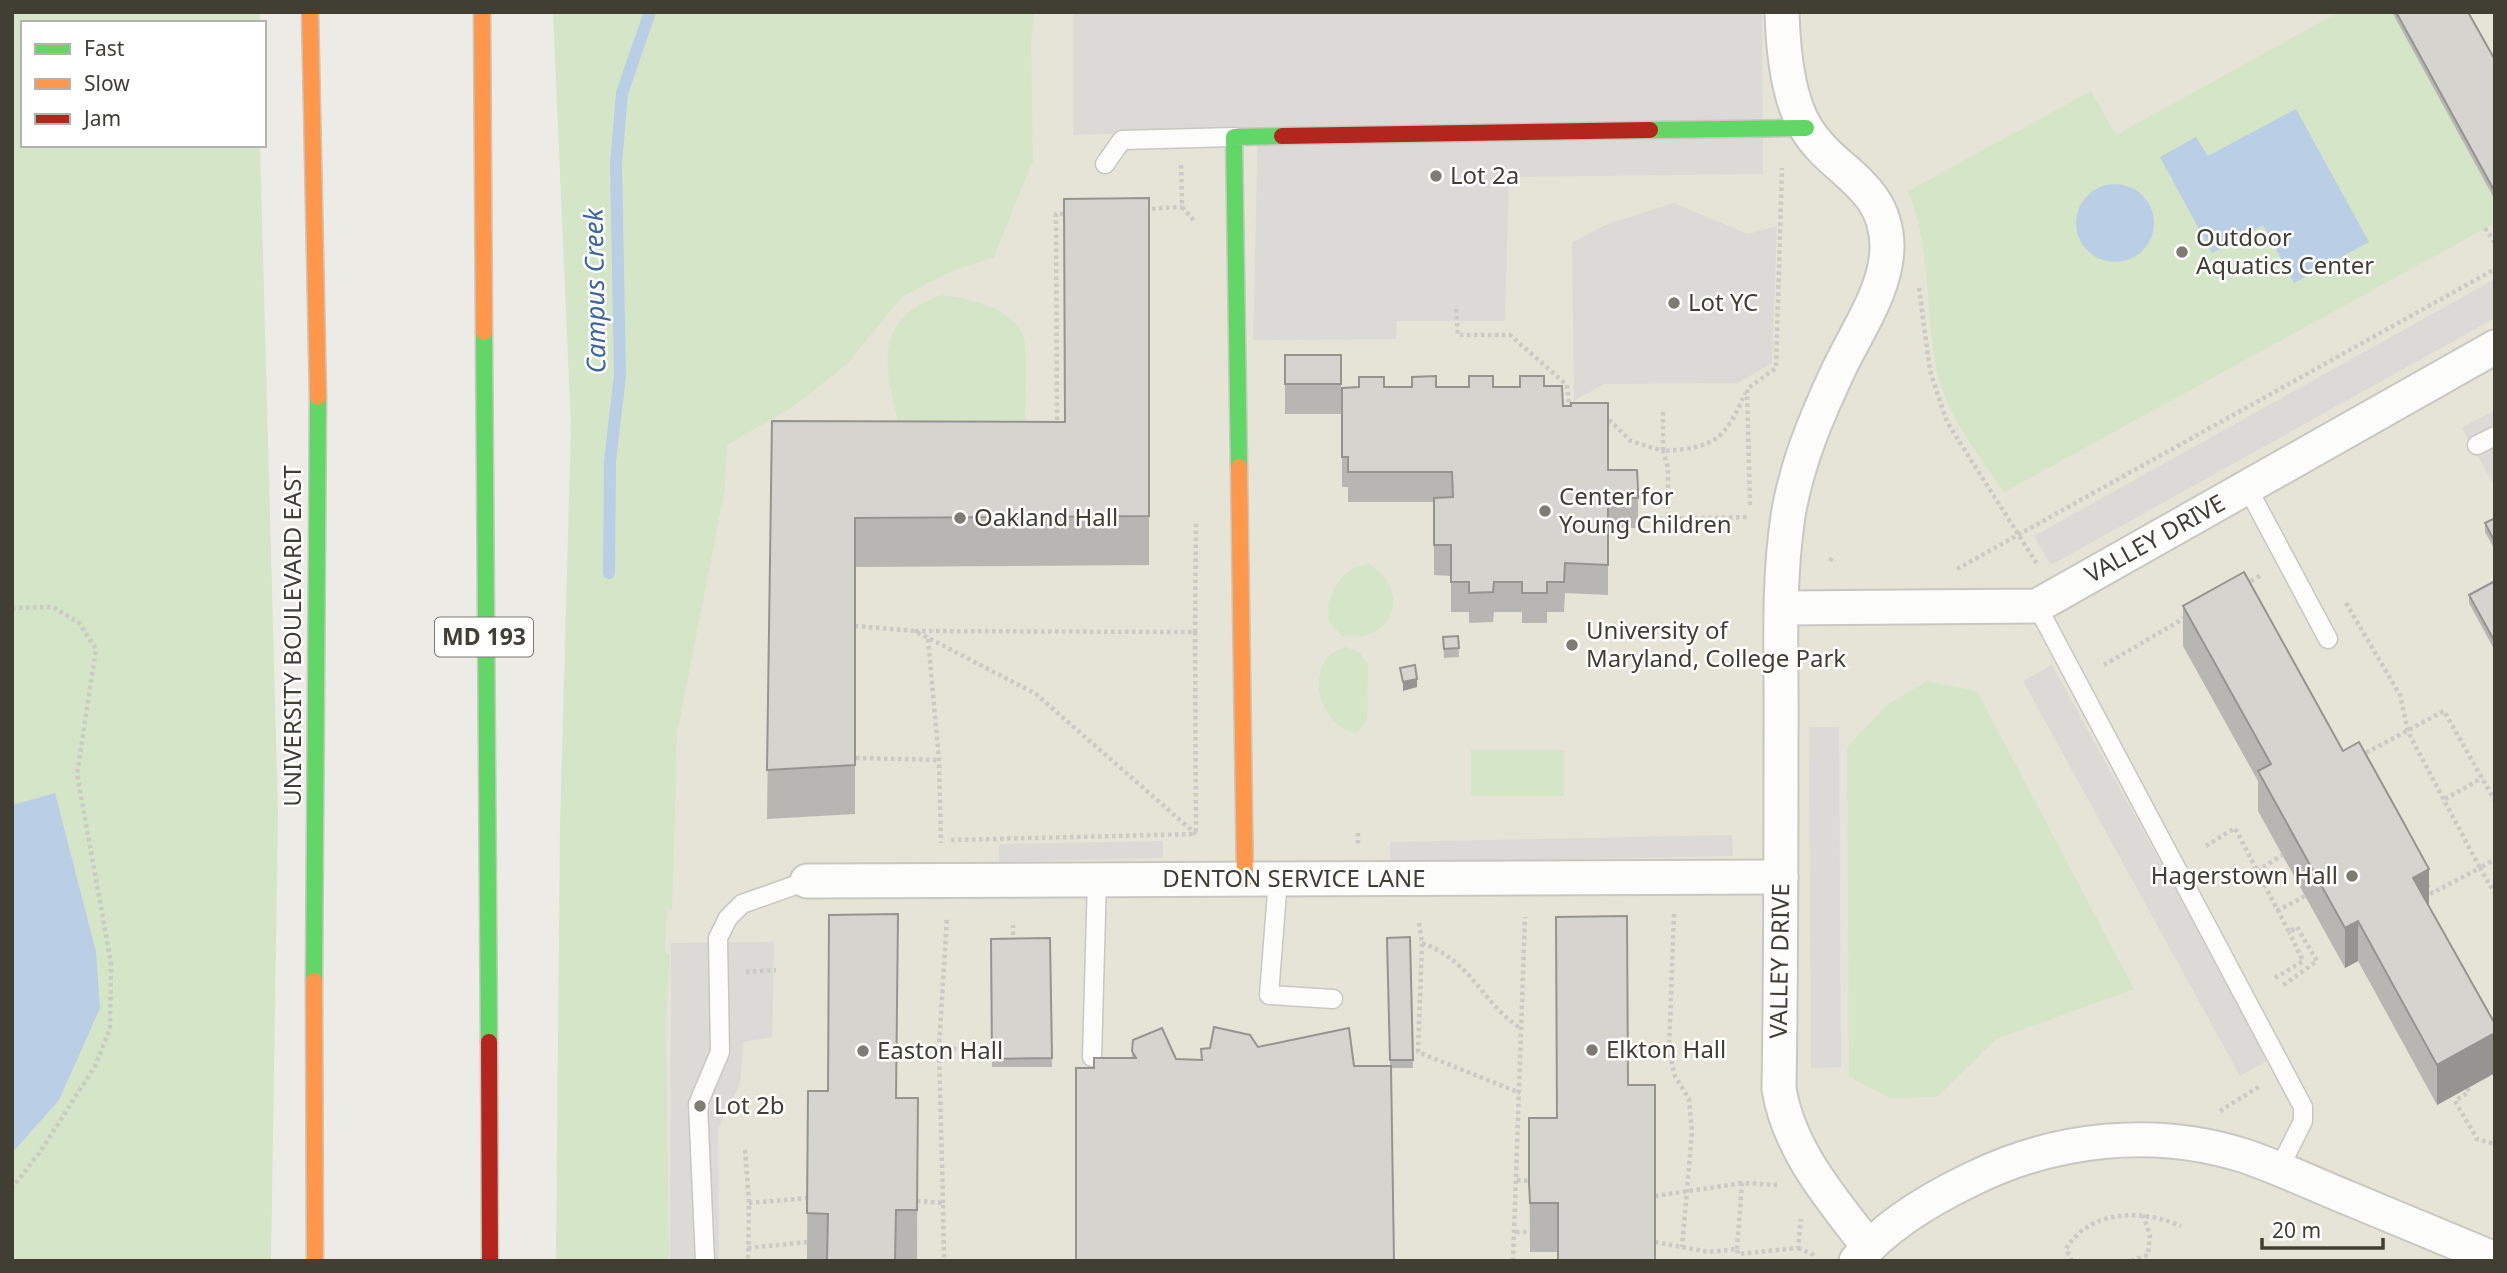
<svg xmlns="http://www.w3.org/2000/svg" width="2507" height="1273" viewBox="0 0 2507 1273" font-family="'Noto Sans',sans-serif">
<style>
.education{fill:#e6e4d6}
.green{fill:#d5e5c8}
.parking{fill:#dbdad6}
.water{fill:#bacee6}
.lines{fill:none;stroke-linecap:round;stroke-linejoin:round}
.stream{stroke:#bacee6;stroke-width:12}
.lane-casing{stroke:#c8c7c2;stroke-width:21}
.street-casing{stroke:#c8c7c2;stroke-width:37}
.fast-casing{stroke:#cac8be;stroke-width:19}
.slow-casing{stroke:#cac8be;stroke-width:19}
.jam-casing{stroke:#cac8be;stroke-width:19}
.path{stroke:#cbcac6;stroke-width:4.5;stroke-dasharray:3.5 3.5;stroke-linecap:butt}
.lane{stroke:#fcfcfb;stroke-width:18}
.street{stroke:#fcfcfb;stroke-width:33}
.fast{stroke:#63d668;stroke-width:16}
.slow{stroke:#ff974d;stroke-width:16}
.jam{stroke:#b3261e;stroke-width:16}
.wall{fill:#b8b6b2}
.shaded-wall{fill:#969491}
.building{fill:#d6d4cf;stroke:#969491;stroke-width:2}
.poi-dot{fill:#7d7b72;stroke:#fff;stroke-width:2.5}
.labels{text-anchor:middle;stroke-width:5;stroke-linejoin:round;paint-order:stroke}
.shield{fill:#fff;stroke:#7a7871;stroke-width:2}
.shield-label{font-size:23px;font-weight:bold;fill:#413e34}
.poi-label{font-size:24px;fill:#413e34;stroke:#fff;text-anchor:start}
.street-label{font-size:24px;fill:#413e34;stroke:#fff}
.water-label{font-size:26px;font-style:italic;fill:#3b669f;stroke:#fff}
</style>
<rect width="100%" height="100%" fill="#ecebe6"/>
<!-- education -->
<path class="education" d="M693 12H2495V1261H583Z"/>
<!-- green -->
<g class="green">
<path d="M12 12H260V23H23V145H260L278 814 271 1261H12Z"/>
<path d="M553 12H1034L1031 43 1033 161 994 257 945 274 902 297 847 364 794 406 727 445 725 488 677 734 672 911 667 908 665 952 670 955 666 1022 669 1261H556L560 826 571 427Z"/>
<path d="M2339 12H2464L2495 68V223L2004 492C1977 451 1945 415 1936 366 1925 308 1931 246 1908 191L2091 91 2116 135Z"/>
<path d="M941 295C970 299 1009 306 1023 335 1028 346 1025 407 1025 423L899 427C885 364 871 321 941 295Z"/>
<path d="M1368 564C1407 583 1402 643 1342 636L1329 622C1325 596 1340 568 1368 564Z"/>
<path d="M1346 647 1359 652 1368 665 1367 721 1357 733C1317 728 1301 658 1346 647Z"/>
<path d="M1927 681 1977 691 2134 989 1996 1039 1937 1097 1891 1098 1849 1077 1847 747 1888 704Z"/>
<rect x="1471" y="750" width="93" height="46"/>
</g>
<!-- parking -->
<g class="parking">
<path d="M1073 12H1762L1763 174 1509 177 1505 321H1397L1396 339 1253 340 1258 130 1073 135Z"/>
<path d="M1674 203 1748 234 1777 226 1772 363 1738 383 1604 384 1574 401 1572 243 1605 225Z"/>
<path d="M2495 279V318L2051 565 2034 536Z"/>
<path d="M2495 410V487L2462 428Z"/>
<path d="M2052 665 2269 1060 2240 1076 2023 681Z"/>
<path d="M1809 727H1839L1841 1067 1811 1068Z"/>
<path d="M1732 835 1733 856 1390 863V842Z"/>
<path d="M1163 841V858L999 862V844Z"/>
<path d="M774 942 772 1037 743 1042 740 1084 718 1129 719 1261H670L671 943Z"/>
</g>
<!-- water -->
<g class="water">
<path d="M2296 109 2369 242 2294 283 2263 225 2212 253 2160 157 2196 137 2208 156Z"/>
<circle cx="2115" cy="223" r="39"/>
<path d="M55 793 96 952 100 1008 59 1100 12 1153V805Z"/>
</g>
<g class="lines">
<!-- stream -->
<path class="stream" d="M609 573 610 461 620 375 616 164 622 93 650 12"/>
<defs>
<g id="lane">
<path d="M1105 164 1122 140 1234 137"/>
<path d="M2477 445 2495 436"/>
<path d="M2247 487 2328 639"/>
<path d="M2037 606 2303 1107V1121L2279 1169"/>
<path d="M1278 879 1269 995 1333 999"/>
<path d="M1092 1057 1097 879"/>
<path d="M705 1261 698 1104 720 1052 718 938 728 918 742 904 807 881"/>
</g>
<g id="street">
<path d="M1782 12C1783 48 1787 97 1806 128 1833 173 1886 183 1887 246 1887 290 1856 332 1838 371 1816 418 1796 466 1788 516 1777 589 1782 664 1781 737 1781 854 1781 972 1779 1089 1789 1150 1831 1198 1868 1246"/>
<path d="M1782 608 2037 606 2495 347"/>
<path d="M807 881 1781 877"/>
<path d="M1856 1261C1886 1225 1930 1199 1972 1179 2055 1138 2155 1127 2245 1156 2280 1168 2314 1184 2348 1198 2397 1218 2446 1239 2495 1259"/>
</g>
<g id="fast">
<path d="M1650 130 1806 128"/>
<path d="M484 332 489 1042"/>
<path d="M1239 467 1234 137 1282 136"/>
<path d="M314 981 318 397"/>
</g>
<g id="slow">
<path d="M310 12 318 397"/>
<path d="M482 12 484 332"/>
<path d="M1239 467 1245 879"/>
<path d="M314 981 315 1261"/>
</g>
<g id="jam">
<path d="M1282 136 1650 130"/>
<path d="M489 1042 490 1261"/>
</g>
</defs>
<!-- lane casing -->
<use href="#lane" class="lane-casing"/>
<!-- street casing -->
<use href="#street" class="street-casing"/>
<!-- fast casing -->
<use href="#fast" class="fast-casing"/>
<!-- slow casing -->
<use href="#slow" class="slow-casing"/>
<!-- jam casing -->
<use href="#jam" class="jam-casing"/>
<!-- path -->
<g class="path">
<path d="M1181 165 1182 207 1195 222"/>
<path d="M1145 209 1182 207"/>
<path d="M2485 228 2495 243"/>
<path d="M1919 288 1930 371 1947 422 2037 564"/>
<path d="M1456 309 1458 335H1510L1567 385 1569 406H1575"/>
<path d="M1663 412V451C1713 448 1726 440 1745 393"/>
<path d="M1604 415 1631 441 1663 451 1668 467V518"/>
<path d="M1057 427 1056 214H1070"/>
<path d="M1750 505 1747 389 1776 368 1782 168"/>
<path d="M1638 519 1750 517"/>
<path d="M1830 561 1833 557"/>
<path d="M1957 569 2495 269"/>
<path d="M2245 585 2261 575"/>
<path d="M2346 603 2400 695 2408 732 2480 868 2495 859"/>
<path d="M12 608 53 607 79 623 96 649 77 774 111 963 110 1029 95 1066 40 1152 12 1188"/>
<path d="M855 626 915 631 1036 694 1196 834"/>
<path d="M915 631 1195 632 1196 521"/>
<path d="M1195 632 1196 833"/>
<path d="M928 639 939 760 941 843"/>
<path d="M2104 665 2188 616"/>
<path d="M2360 756 2444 711 2495 801"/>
<path d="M856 758 939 760"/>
<path d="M2445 799 2482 778"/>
<path d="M1358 833V844"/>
<path d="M951 840 1195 834"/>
<path d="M2206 846 2235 828 2289 932 2297 927 2317 961 2281 987"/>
<path d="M2257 871 2282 855"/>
<path d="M2427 885 2432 893 2480 868 2495 894"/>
<path d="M2277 911 2305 896"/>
<path d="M1674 914 1669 1051 1675 1076 1689 1099 1692 1132 1682 1247"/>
<path d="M1419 923 1422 943 1418 1052 1520 1093"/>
<path d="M1013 942V925"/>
<path d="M1422 943C1472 961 1481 1002 1520 1028"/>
<path d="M746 972 776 970"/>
<path d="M2275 978 2303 961 2289 932"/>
<path d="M939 1047 992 1053"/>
<path d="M2468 1088 2469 1092 2455 1101 2477 1139 2495 1144"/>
<path d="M2220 1111 2260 1086"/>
<path d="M745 1150 749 1203 748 1261"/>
<path d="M1517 1180 1530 1181"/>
<path d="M1655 1196 1742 1183"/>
<path d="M917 1201 943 1203 944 1261"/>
<path d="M749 1203 808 1198"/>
<path d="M943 1203 939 1047 947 917"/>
<path d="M1516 1232H1529"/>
<path d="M1655 1242 1709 1252 1737 1249 1738 1254 1798 1248 1801 1219"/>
<path d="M748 1248 808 1242"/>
<path d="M1798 1248 1814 1255"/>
<path d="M1737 1249 1742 1183 1777 1185"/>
<path d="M1513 1261 1525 917"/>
<path d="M2072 1261 2066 1249C2090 1209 2142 1209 2181 1226"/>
<path d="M2131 1261 2148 1255 2150 1235 2143 1215"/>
</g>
<!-- lane -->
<use href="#lane" class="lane"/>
<!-- street -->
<use href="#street" class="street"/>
<!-- fast -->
<use href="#fast" class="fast"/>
<!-- slow -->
<use href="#slow" class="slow"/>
<!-- jam -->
<use href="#jam" class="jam"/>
</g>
<!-- wall -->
<g class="wall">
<path d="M2392 12H2468L2495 60V200Z"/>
<path d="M1149 198V565L855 567V814L767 819 772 421 1065 422Z"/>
<rect x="1285" y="355" width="56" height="59"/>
<path d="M1544 386 1563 406 1608 470 1638 489V528H1608V595L1565 593 1564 612H1547V623H1522V612H1494L1493 622 1469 623V612H1451V576L1434 575V502H1348V487H1342V388Z"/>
<path d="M2495 518V550L2485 532V523Z"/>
<path d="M2495 581V651L2469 603V595Z"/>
<path d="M2183 606 2429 906 2495 1024V1073L2437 1105 2358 961 2345 968 2258 811V781L2183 646Z"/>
<path d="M1458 636 1459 657 1444 658 1443 637Z"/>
<path d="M1410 937 1413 1068H1094L1132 1058V1051L1176 1059 1202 1060 1201 1049 1258 1047 1354 1066H1390L1387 938Z"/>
<path d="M1050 938 1052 1067H992L991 939Z"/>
<path d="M808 1091 897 1098H918L917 1259H896V1261H807Z"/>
<path d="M1529 1118H1557L1558 1252H1530Z"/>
</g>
<!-- shaded-wall -->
<g class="shaded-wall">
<path d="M1417 679V687L1403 691V682Z"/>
<path d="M2429 869V909L2413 878Z"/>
<path d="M2358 921V961L2345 968V928Z"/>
<path d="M2495 1033V1073L2437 1105V1065Z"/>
</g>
<!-- building -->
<g class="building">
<path d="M2396 12H2468L2495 60V192Z"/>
<path d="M1149 198V516L855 518V765L767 770 772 421 1065 422 1064 199Z"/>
<rect x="1285" y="355" width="56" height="29"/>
<path d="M1436 376V387H1469V376H1493V387H1520V376H1544V386H1562L1563 406H1571V403H1608V470H1637L1638 489V498H1608V565L1565 563 1564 582H1547V593H1522V582H1494L1493 592 1469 593V582H1451V545H1434V498L1453 497 1452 472H1348V457H1342V388L1359 387V377H1384V387H1412V377Z"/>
<path d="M2495 518V542L2485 523Z"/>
<path d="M2244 572 2343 751 2359 742 2400 816 2429 869 2413 878 2495 1024V1033L2437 1065 2358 921 2345 928 2305 856 2258 771 2271 764 2183 606Z"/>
<path d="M2495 581V642L2469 595Z"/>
<path d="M1458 636 1459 648 1444 649 1443 637Z"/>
<path d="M1415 665 1417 679 1403 682 1400 668Z"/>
<path d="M898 914 896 1098H918L917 1210H896L895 1261H827L828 1214 807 1213 808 1091H828L829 915Z"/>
<path d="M1627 916 1628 1085H1655V1261H1558V1203H1530L1529 1183V1118H1557L1556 917Z"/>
<path d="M1410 937 1413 1060H1390L1387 938Z"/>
<path d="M1050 938 1052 1058 992 1059 991 939Z"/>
<path d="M1214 1027 1250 1035 1258 1047 1349 1028 1354 1066H1391L1394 1261H1076V1068H1094V1058H1136L1132 1051 1133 1040 1162 1028 1176 1059 1202 1060 1201 1049 1210 1048Z"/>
</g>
<!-- markers -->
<g class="poi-dot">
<circle cx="1436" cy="176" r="7"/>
<circle cx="2182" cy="252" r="7"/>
<circle cx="1674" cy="303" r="7"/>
<circle cx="1545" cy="511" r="7"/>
<circle cx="960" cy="518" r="7"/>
<circle cx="1572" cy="645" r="7"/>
<circle cx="2352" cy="876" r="7"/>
<circle cx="1592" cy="1050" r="7"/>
<circle cx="863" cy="1051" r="7"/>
<circle cx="700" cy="1106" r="7"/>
</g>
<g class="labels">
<!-- shield labels -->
<rect class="shield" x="435" y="617.5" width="98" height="39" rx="5"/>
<g class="shield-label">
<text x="484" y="645">MD 193</text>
</g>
<!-- poi labels -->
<g class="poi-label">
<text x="1450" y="184">Lot 2a</text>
<text x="2196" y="246">Outdoor<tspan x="2196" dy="28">Aquatics Center</tspan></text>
<text x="1688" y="311">Lot YC</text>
<text x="1559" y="505">Center for<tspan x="1559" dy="28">Young Children</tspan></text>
<text x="974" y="526">Oakland Hall</text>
<text x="1586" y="639">University of<tspan x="1586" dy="28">Maryland, College Park</tspan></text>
<text x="2338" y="884" text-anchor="end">Hagerstown Hall</text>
<text x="1606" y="1058">Elkton Hall</text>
<text x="877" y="1059">Easton Hall</text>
<text x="714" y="1114">Lot 2b</text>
</g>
<!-- street labels -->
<g class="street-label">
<text transform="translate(2155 539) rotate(-29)" y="8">VALLEY DRIVE</text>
<text transform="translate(293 636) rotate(-90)" y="8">UNIVERSITY BOULEVARD EAST</text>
<text x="1294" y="887">DENTON SERVICE LANE</text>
<text transform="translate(1780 961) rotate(-89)" y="8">VALLEY DRIVE</text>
</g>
<!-- water labels -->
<g class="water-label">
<text transform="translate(595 291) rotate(-91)" y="9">Campus Creek</text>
</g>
</g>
<!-- border -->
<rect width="2507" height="1273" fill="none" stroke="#413e34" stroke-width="28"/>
<!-- legend -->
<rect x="21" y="21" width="245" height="126" fill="#ffffff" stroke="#b3b2ae" stroke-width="2"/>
<rect x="35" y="44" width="35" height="10" fill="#63d668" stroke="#b3b2ae" stroke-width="2"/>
<text x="84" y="56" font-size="21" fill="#413e34">Fast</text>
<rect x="35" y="79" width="35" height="10" fill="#ff974d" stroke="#b3b2ae" stroke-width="2"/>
<text x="84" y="91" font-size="21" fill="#413e34">Slow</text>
<rect x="35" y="114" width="35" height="10" fill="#b3261e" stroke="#b3b2ae" stroke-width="2"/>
<text x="84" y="126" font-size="21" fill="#413e34">Jam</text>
<!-- scale -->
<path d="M2262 1238v10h121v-10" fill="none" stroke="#413e34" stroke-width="3.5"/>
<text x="2272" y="1238" font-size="21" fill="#413e34" stroke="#ffffff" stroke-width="5" paint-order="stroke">20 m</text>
</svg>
